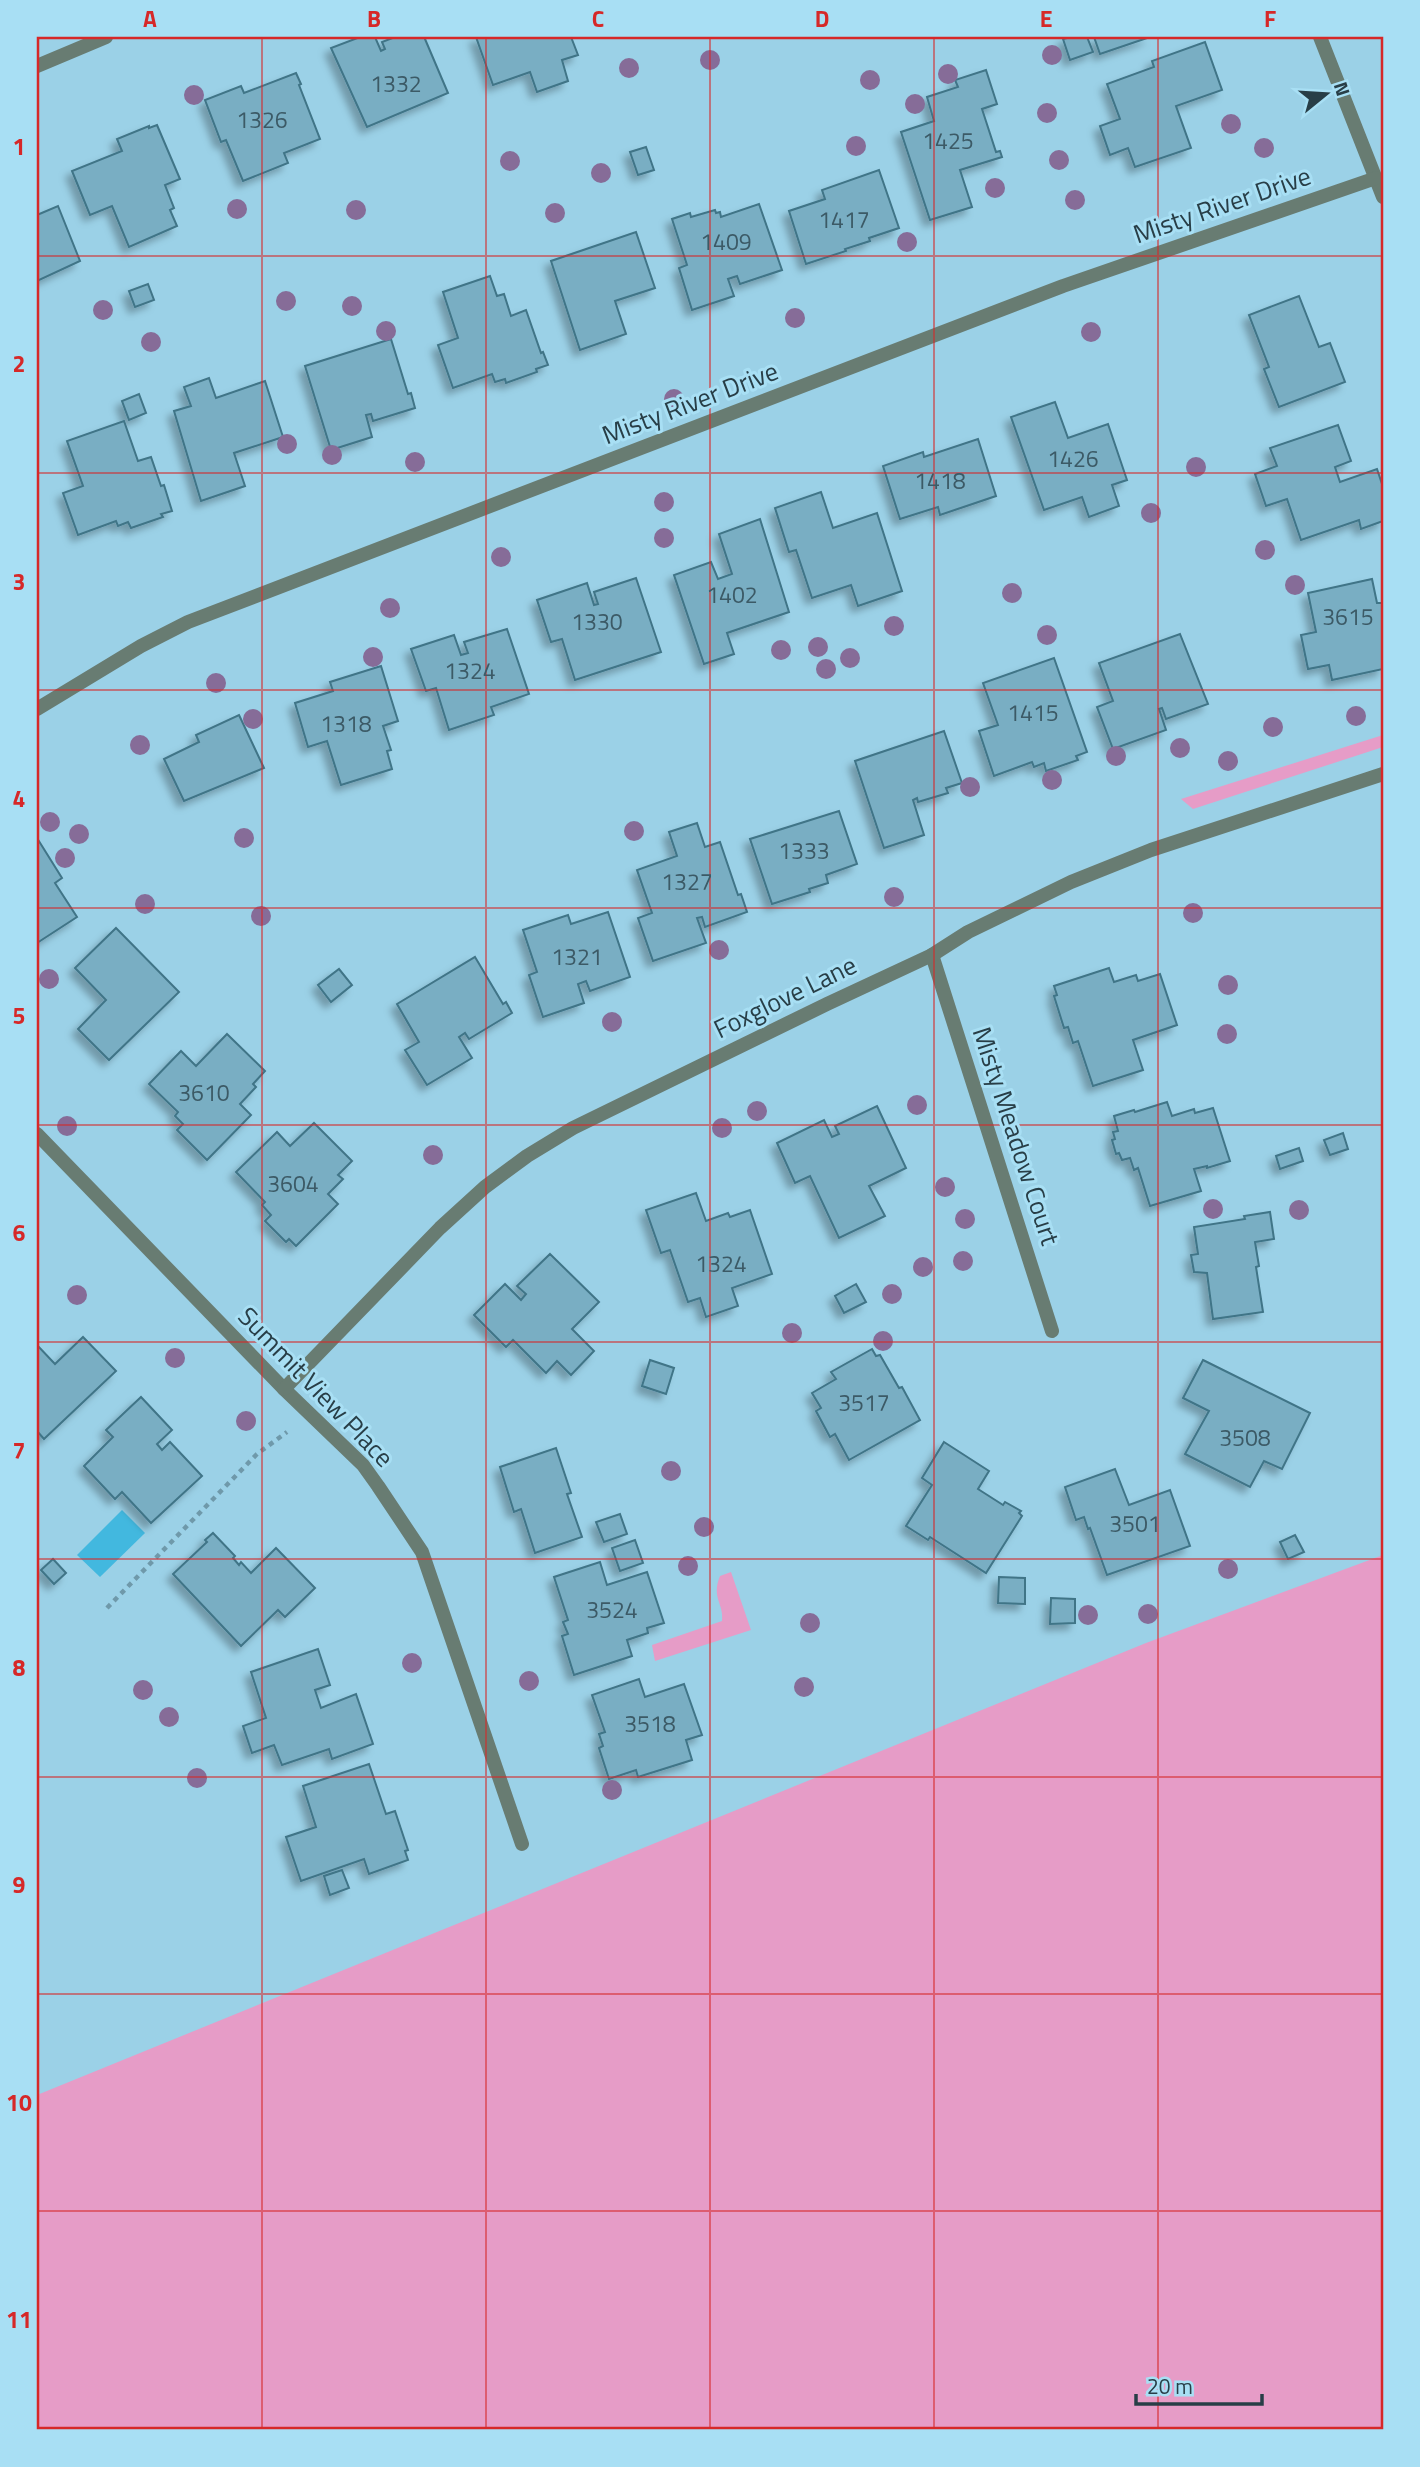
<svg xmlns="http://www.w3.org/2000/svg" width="1420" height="2467" viewBox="0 0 1420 2467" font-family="'Titillium Web',sans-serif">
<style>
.green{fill:#e69cc7}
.water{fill:#42b8df}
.building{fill:#79aec3;stroke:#407487;stroke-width:2;filter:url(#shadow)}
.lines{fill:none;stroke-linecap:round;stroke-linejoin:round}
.path{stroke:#6f99aa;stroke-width:4.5;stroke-dasharray:5 5;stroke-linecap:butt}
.minor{stroke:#687c72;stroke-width:14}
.tree{fill:#866c98}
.grid{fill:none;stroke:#d62828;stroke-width:2;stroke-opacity:0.55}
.labels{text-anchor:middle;stroke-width:6;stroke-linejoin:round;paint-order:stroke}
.number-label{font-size:23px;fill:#3c5a66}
.street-label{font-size:26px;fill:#283e47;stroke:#a8dff4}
.neatline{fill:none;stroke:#d62828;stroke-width:2.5}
.grid-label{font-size:23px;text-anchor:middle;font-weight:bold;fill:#d62828}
</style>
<defs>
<filter id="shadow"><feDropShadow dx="-6" dy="6" stdDeviation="3.5" flood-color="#0004"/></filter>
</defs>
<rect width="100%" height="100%" fill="#9bd1e7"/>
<!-- green -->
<g class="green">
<path d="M1383 735V747L1193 809 1181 799Z"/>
<path d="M1383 1555V2430H37V2095L1146 1643Z"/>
<path d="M731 1572 751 1630 655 1661 652 1645 722 1621C724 1603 711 1598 720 1576Z"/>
</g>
<!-- water -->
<path class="water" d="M122 1510 145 1533 100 1577 77 1555Z"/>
<!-- building -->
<g class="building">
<path d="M360 37H375L381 51 385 49 382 42 395 37H428L425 39 448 93 367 127 331 48Z"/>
<path d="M476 37H571L578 55 562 60 568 81 537 92 530 72 493 85Z"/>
<path d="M1071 37H1087L1093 52 1070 60 1063 39Z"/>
<path d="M1094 37H1150L1100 54Z"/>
<path d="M1205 42 1222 90 1176 106 1191 148 1135 167 1128 148 1110 155 1100 126 1120 119 1107 84 1154 67 1152 61Z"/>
<path d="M986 70 997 104 982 109 996 152 1000 151 1002 157 960 170 972 207 930 220 901 132 934 121 927 97 958 87 955 80Z"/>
<path d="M296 73 301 84 299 85 320 139 284 153 288 163 243 181 226 140 221 142 205 100 241 86 244 93Z"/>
<path d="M157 125 180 179 165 185 174 208 170 210 177 226 129 247 112 206 90 215 72 171 122 151 117 139 149 126V128Z"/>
<path d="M646 147 654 170 638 175 630 152Z"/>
<path d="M879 170 899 228 869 238 870 241 845 249 846 251 806 264 789 211 825 199 822 190Z"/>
<path d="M759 204 782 270 740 284 737 276 728 279 734 296 692 310 679 268 687 265 672 219 690 213 691 217 715 210 716 213 720 212 721 217Z"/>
<path d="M58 206 80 261 37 281V215Z"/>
<path d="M636 232 655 288 615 301 626 334 580 350 551 261Z"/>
<path d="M490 276 497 296 504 294 511 316 526 310 541 353 543 352 548 365 536 369 537 372 506 383 505 379 495 382 492 374 453 388 438 345 458 338 443 292Z"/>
<path d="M148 284 154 300 135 307 129 291Z"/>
<path d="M1299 296 1319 347 1330 343 1345 382 1279 407 1264 369 1269 367 1249 315Z"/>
<path d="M391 339 408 394 411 393 415 408 373 421 371 414 366 415 372 437 331 450 305 366Z"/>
<path d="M209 378 216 398 265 381 283 437 234 453 245 486 201 501 174 411 191 406 184 387Z"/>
<path d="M139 394 146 413 129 420 122 401Z"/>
<path d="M1055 402 1068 438 1108 424 1127 480 1112 485 1119 506 1089 517 1082 497 1044 510 1011 417Z"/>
<path d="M124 421 138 461 151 457 161 486 164 485 172 511 161 514 163 517 131 528 128 522 118 526 116 521 78 535 63 493 83 486 67 441Z"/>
<path d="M1338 425 1351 461 1335 467 1340 482 1377 469 1383 487V521L1361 529 1359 520 1301 540 1287 499 1266 506 1255 474 1277 466 1270 448Z"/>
<path d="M978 439 996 496 940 515 938 507 900 519 883 466 923 452 924 457Z"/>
<path d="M821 492 833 528 877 513 902 591 858 606 851 585 812 598 796 550 789 552 775 508Z"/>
<path d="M760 519 789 612 727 633 734 654 704 664 674 575 711 562 718 579 732 574 719 534Z"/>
<path d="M636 578 661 652 575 680 562 639 551 642 537 600 587 583 594 605 598 604 594 592Z"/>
<path d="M1372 579 1377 603H1383V669L1332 680 1329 665 1308 669 1301 635 1316 632 1308 593Z"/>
<path d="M507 629 529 694 491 707 494 715 449 730 436 688 426 691 411 649 454 635 461 655 468 653 464 642Z"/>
<path d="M1180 634 1208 704 1166 719 1162 708 1159 709 1166 730 1113 749 1097 707 1113 701 1099 663Z"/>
<path d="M1054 658 1087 752 1076 756 1078 760 1046 771 1044 763 1034 767 1032 762 994 776 979 731 998 725 983 683Z"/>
<path d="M381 666 398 721 383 726 391 750 387 751 392 769 341 785 327 741 308 747 295 703 333 691 330 682Z"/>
<path d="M239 715 264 768 184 801 164 759 199 742 196 735Z"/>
<path d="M944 731 962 783 946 788 948 793 918 802 917 798 913 800 924 835 884 848 855 761Z"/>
<path d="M839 811 857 864 826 875 828 883 809 889 810 892 772 904 750 839Z"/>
<path d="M697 823 705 847 720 842 738 895 741 894 747 912 705 927 702 917 697 918 706 943 653 961 638 918 652 913 637 870 677 856 669 832Z"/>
<path d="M37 838 62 878 55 883 77 917 37 943Z"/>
<path d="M608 912 630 977 590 991 586 981 578 984 584 1003 543 1017 529 975 537 972 523 930 568 915 571 924Z"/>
<path d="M116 928 179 992 109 1060 78 1029 106 1000 75 968Z"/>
<path d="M475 957 503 1004 506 1002 512 1013 469 1039 465 1033 459 1037 472 1058 427 1085 405 1050 419 1042 397 1004Z"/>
<path d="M1109 968 1114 982 1136 975 1138 981 1160 974 1177 1025 1133 1040 1143 1070 1093 1086 1078 1041 1073 1043 1068 1027 1064 1028 1054 996 1057 995 1054 986Z"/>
<path d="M339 969 352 985 331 1002 318 985Z"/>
<path d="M227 1034 265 1071 253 1084 256 1087 240 1104 251 1115 207 1160 177 1130 183 1124 175 1116 178 1112 149 1084 181 1051 196 1066Z"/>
<path d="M1167 1102 1172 1116 1194 1109 1195 1113 1213 1108 1230 1161 1207 1168V1166L1194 1169 1201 1191 1150 1206 1138 1168 1134 1170 1130 1158 1122 1160 1119 1153 1116 1154 1112 1140 1115 1139 1113 1132 1118 1131 1114 1116 1134 1110 1135 1112Z"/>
<path d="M877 1106 906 1168 869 1186 885 1216 839 1238 810 1176 795 1183 777 1143 824 1120 832 1137 839 1134 835 1126Z"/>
<path d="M314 1123 352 1161 338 1175 343 1179 328 1194 338 1204 296 1246 289 1239 286 1242 265 1221 271 1215 262 1205 265 1202 236 1172 277 1132 290 1146Z"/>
<path d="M1343 1133 1348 1149 1330 1155 1324 1140Z"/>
<path d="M1299 1148 1303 1161 1280 1169 1276 1156Z"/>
<path d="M696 1193 706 1221 728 1213 730 1217 750 1210 772 1274 732 1288 738 1306 706 1317 700 1298 688 1302 670 1250 661 1253 646 1210Z"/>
<path d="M1270 1212 1274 1239 1255 1242 1259 1266 1256 1267 1263 1312 1213 1319 1207 1273 1194 1272 1191 1255 1198 1254 1194 1227 1245 1219 1244 1216Z"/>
<path d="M550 1254 599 1302 572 1329 594 1351 571 1375 557 1361 546 1373 513 1340 506 1347 474 1315 505 1284 521 1300 526 1294 517 1286Z"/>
<path d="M856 1284 866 1302 844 1313 835 1296Z"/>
<path d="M83 1337 116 1371 44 1439 37 1431V1345L55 1364Z"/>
<path d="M872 1349 876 1356 880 1355 899 1388 902 1387 920 1420 849 1460 835 1434 830 1437 816 1411 821 1408 812 1393 836 1379 831 1372Z"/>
<path d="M650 1360 674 1368 666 1394 642 1386Z"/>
<path d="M1203 1360 1310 1413 1282 1469 1264 1461 1250 1487 1185 1454 1209 1411 1183 1398Z"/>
<path d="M141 1397 172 1430 157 1444 162 1450 170 1442 202 1476 151 1523 122 1492 115 1499 84 1466 113 1437 106 1430Z"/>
<path d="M944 1442 989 1471 978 1489 1003 1505 1005 1502 1021 1511 1019 1513 1022 1516 986 1573 930 1537 928 1540 906 1526 932 1485 922 1478Z"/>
<path d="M556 1448 571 1493 567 1494 582 1537 535 1553 521 1509 514 1512 500 1467Z"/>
<path d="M1115 1469 1129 1505 1170 1490 1190 1546 1107 1575 1090 1528 1088 1529 1084 1517 1076 1520 1065 1487Z"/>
<path d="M620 1514 627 1534 604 1542 596 1522Z"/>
<path d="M213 1533 235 1556 233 1558 239 1565 241 1562 251 1573 276 1548 315 1588 285 1617 278 1610 241 1646 173 1574 207 1542 205 1540Z"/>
<path d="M1295 1535 1304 1552 1288 1559 1280 1542Z"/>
<path d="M635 1540 643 1563 620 1571 612 1548Z"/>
<path d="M53 1559 66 1573 54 1584 41 1570Z"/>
<path d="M600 1562 607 1585 647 1572 664 1623 647 1628 648 1633 627 1640 632 1656 574 1675 562 1636 568 1634 563 1622 568 1620 554 1577Z"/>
<path d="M999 1577 1025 1578V1604L998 1603Z"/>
<path d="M1051 1598 1075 1599V1623L1050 1624Z"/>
<path d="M318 1649 330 1685 315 1690 321 1708 356 1694 373 1744 332 1759 329 1749 282 1765 274 1745 252 1753 243 1726 266 1718 251 1672Z"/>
<path d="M639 1679 645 1697 684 1684 702 1735 686 1740 692 1760 638 1777 636 1770 609 1779 599 1748 603 1746 599 1734 605 1732 592 1695Z"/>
<path d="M369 1764 386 1814 395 1811 408 1850 405 1851 408 1860 369 1874 364 1859 301 1881 286 1837 316 1827 303 1786Z"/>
<path d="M342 1870 349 1888 330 1895 324 1876Z"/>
</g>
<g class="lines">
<!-- path -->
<path class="path" d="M107 1608 257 1454 287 1432"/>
<!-- minor -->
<g class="minor">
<path d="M1320 37 1383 197"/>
<path d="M37 66 106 37"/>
<path d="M37 709 141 646 188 622 1063 286 1376 178"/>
<path d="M932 955 1052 1331"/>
<path d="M37 1134 284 1389 363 1465 378 1486 422 1552 522 1844"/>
<path d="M284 1389 440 1228 485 1187 527 1156 573 1128 827 1004 932 955 968 932 1071 882 1151 850 1383 774"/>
</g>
</g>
<!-- trees -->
<g class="tree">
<circle cx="1052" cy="55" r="10"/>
<circle cx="710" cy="60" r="10"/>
<circle cx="629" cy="68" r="10"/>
<circle cx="948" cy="74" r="10"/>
<circle cx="870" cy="80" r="10"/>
<circle cx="194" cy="95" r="10"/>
<circle cx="915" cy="104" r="10"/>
<circle cx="1047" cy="113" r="10"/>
<circle cx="1231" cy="124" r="10"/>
<circle cx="856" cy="146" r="10"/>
<circle cx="1264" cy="148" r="10"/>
<circle cx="1059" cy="160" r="10"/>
<circle cx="510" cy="161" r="10"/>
<circle cx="601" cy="173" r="10"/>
<circle cx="995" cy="188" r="10"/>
<circle cx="1075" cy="200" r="10"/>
<circle cx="237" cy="209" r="10"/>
<circle cx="356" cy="210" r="10"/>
<circle cx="555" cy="213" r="10"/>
<circle cx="907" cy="242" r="10"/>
<circle cx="286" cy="301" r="10"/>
<circle cx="352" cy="306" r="10"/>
<circle cx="103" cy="310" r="10"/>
<circle cx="795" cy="318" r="10"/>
<circle cx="386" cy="331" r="10"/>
<circle cx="1091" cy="332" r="10"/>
<circle cx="151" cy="342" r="10"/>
<circle cx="674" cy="399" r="10"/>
<circle cx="287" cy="444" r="10"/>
<circle cx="332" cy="455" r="10"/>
<circle cx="415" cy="462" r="10"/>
<circle cx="1196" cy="467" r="10"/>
<circle cx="664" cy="502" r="10"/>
<circle cx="1151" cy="513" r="10"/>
<circle cx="664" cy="538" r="10"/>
<circle cx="1265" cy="550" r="10"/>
<circle cx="501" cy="557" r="10"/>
<circle cx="1295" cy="585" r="10"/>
<circle cx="1012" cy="593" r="10"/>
<circle cx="390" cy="608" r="10"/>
<circle cx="894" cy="626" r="10"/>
<circle cx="1047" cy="635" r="10"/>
<circle cx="818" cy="647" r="10"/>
<circle cx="781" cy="650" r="10"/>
<circle cx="373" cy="657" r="10"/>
<circle cx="850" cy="658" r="10"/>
<circle cx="826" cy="669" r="10"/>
<circle cx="216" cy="683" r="10"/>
<circle cx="1356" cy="716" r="10"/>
<circle cx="253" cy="719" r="10"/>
<circle cx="1273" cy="727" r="10"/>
<circle cx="140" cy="745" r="10"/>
<circle cx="1180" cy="748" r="10"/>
<circle cx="1116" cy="756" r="10"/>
<circle cx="1228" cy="761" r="10"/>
<circle cx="1052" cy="780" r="10"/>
<circle cx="970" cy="787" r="10"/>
<circle cx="50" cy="822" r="10"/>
<circle cx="634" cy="831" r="10"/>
<circle cx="79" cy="834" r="10"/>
<circle cx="244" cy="838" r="10"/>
<circle cx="65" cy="858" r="10"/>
<circle cx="894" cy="897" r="10"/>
<circle cx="145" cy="904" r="10"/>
<circle cx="1193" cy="913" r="10"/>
<circle cx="261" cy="916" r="10"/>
<circle cx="719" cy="950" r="10"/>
<circle cx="49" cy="979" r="10"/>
<circle cx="1228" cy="985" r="10"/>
<circle cx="612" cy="1022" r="10"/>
<circle cx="1227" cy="1034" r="10"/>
<circle cx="917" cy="1105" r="10"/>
<circle cx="757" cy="1111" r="10"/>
<circle cx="67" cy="1126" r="10"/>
<circle cx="722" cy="1128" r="10"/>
<circle cx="433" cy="1155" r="10"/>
<circle cx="945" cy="1187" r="10"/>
<circle cx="1213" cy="1209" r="10"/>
<circle cx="1299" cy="1210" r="10"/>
<circle cx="965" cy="1219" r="10"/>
<circle cx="963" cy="1261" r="10"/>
<circle cx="923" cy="1267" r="10"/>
<circle cx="892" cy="1294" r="10"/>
<circle cx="77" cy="1295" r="10"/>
<circle cx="792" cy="1333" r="10"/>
<circle cx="883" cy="1341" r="10"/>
<circle cx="175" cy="1358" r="10"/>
<circle cx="246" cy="1421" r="10"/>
<circle cx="671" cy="1471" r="10"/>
<circle cx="704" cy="1527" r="10"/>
<circle cx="688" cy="1566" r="10"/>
<circle cx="1228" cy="1569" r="10"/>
<circle cx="1148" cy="1614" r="10"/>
<circle cx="1088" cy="1615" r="10"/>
<circle cx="810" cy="1623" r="10"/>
<circle cx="412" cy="1663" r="10"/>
<circle cx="529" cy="1681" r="10"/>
<circle cx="804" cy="1687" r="10"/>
<circle cx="143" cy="1690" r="10"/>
<circle cx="169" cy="1717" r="10"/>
<circle cx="197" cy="1778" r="10"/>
<circle cx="612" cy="1790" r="10"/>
</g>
<!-- grid -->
<path class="grid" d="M262 37V2430M486 37V2430M710 37V2430M934 37V2430M1158 37V2430M37 256H1383M37 473H1383M37 690H1383M37 908H1383M37 1125H1383M37 1342H1383M37 1559H1383M37 1777H1383M37 1994H1383M37 2211H1383"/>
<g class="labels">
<!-- number labels -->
<g class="number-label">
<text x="396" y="92">1332</text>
<text x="262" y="128">1326</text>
<text x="948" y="149">1425</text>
<text x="844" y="228">1417</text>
<text x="726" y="250">1409</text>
<text x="1073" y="467">1426</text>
<text x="940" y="489">1418</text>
<text x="732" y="603">1402</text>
<text x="1348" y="625">3615</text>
<text x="597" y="630">1330</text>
<text x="470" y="679">1324</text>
<text x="1033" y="721">1415</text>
<text x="346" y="732">1318</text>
<text x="804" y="859">1333</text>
<text x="687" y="890">1327</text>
<text x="577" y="965">1321</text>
<text x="204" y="1101">3610</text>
<text x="293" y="1192">3604</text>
<text x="721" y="1272">1324</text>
<text x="864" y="1411">3517</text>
<text x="1245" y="1446">3508</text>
<text x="1135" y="1532">3501</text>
<text x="612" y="1618">3524</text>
<text x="650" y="1732">3518</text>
</g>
<!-- street labels -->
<g class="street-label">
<text transform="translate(1222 205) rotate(-19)" y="9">Misty River Drive</text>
<text transform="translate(690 403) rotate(-21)" y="9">Misty River Drive</text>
<text transform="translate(785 997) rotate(-26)" y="9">Foxglove Lane</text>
<text transform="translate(1016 1136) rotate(72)" y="9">Misty Meadow Court</text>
<text transform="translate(316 1387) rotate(46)" y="9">Summit View Place</text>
</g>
</g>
<!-- border -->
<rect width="1420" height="2467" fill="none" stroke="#a8dff4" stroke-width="77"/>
<!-- north arrow -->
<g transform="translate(1326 94) rotate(72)" stroke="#a8dff4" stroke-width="5" paint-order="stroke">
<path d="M0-5L12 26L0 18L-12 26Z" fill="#283e47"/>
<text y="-10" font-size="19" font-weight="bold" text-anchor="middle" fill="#283e47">N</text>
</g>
<!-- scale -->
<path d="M1136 2394v10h126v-10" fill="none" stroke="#283e47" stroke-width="3.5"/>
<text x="1147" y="2394" font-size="21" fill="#283e47" stroke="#a8dff4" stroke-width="5" paint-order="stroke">20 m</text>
<rect x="38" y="38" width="1344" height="2390" class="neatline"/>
<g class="grid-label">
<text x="150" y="27">A</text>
<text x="374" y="27">B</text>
<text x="598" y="27">C</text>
<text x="822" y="27">D</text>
<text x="1046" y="27">E</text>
<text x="1270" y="27">F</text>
<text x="19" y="155">1</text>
<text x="19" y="372">2</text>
<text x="19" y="590">3</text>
<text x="19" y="807">4</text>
<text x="19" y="1024">5</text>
<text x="19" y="1241">6</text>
<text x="19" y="1459">7</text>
<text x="19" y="1676">8</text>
<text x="19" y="1893">9</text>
<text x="19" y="2111">10</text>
<text x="19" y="2328">11</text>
</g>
</svg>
